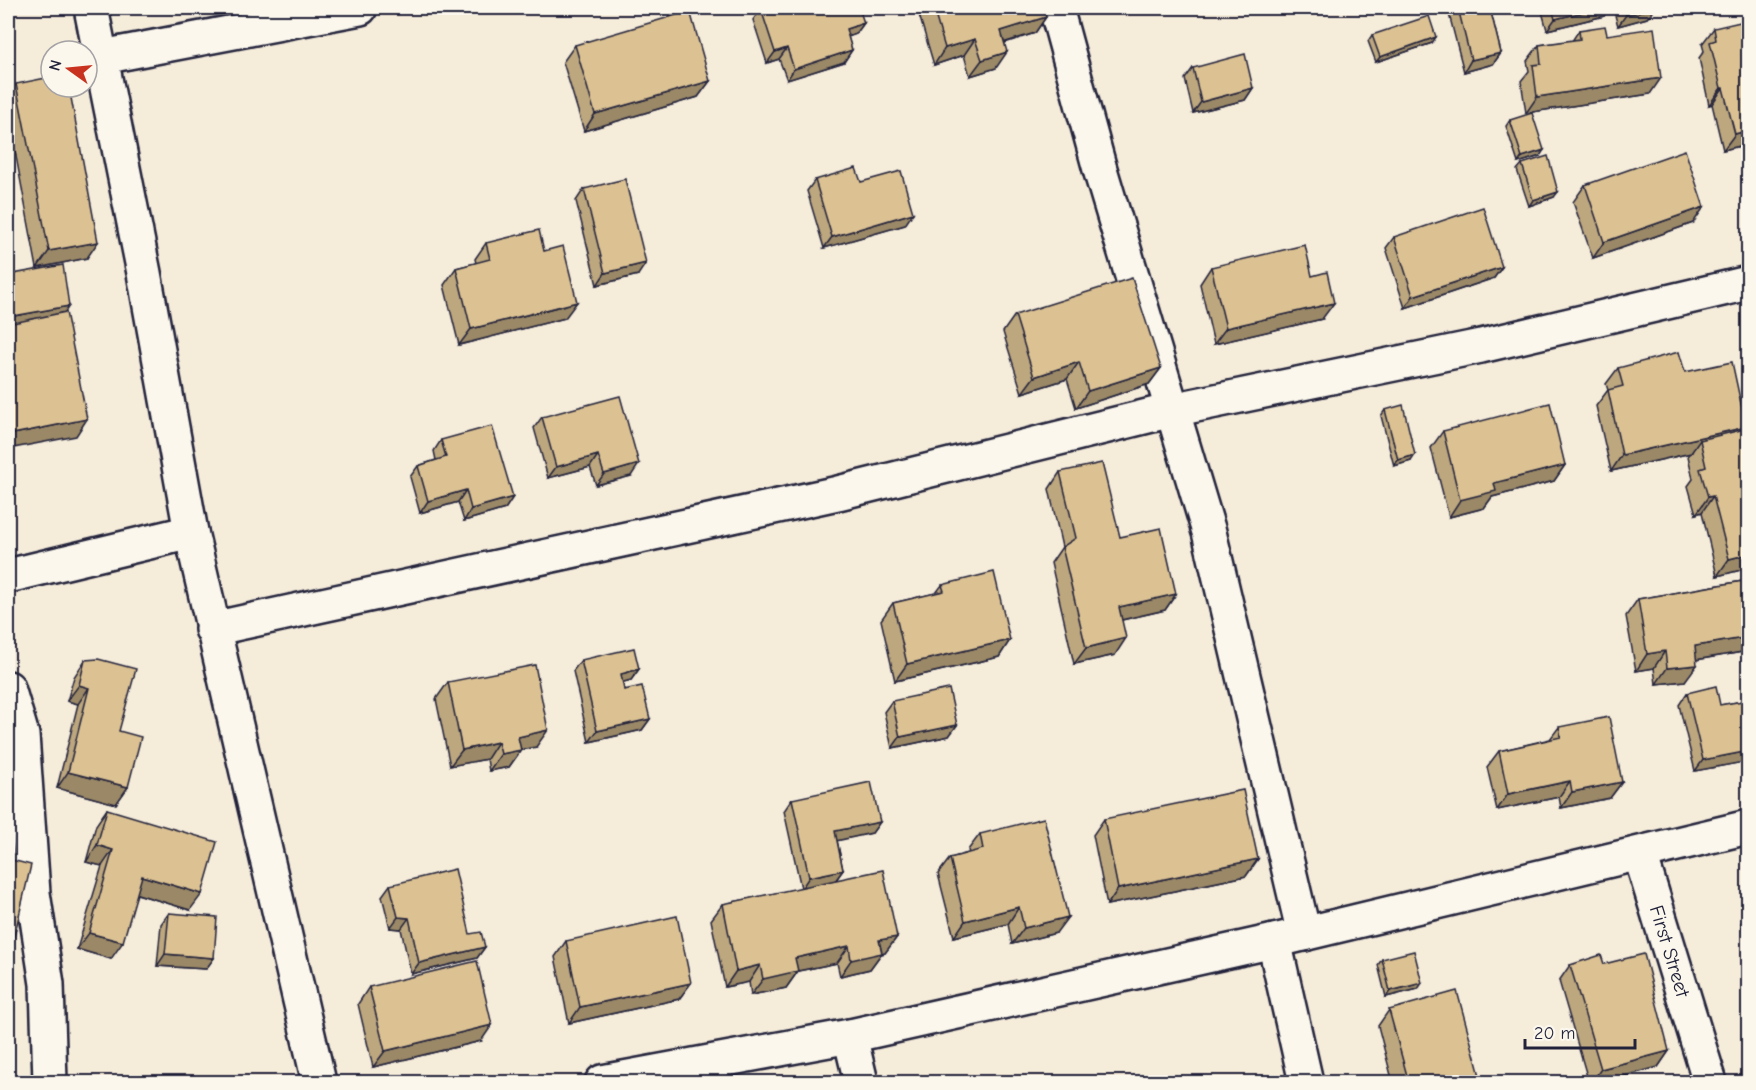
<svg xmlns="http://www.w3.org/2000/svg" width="1756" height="1090" viewBox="0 0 1756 1090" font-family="'Comic Neue',sans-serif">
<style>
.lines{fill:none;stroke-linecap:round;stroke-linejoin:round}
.street-casing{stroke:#22223b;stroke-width:38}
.street{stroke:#fbf7ec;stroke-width:33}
.wall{fill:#bda77e;stroke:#22223b;stroke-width:1.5}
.shaded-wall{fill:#9a8866;stroke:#22223b;stroke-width:1.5}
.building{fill:#dcc292;stroke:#22223b;stroke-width:1.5}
.labels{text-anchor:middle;stroke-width:4.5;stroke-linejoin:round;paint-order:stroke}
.street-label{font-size:20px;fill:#22223b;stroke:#fbf7ec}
</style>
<rect width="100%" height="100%" fill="#f5ecda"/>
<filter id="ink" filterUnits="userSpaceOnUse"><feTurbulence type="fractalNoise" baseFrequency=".0167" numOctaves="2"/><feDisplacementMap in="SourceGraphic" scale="12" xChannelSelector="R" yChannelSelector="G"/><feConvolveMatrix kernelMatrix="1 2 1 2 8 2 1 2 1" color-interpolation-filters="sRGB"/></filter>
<g filter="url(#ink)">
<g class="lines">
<defs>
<g id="street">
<path d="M91 8 144 273 191 532 319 1082"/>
<path d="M1056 8 1099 166 1209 532 1304 934"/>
<path d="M102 57 360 8"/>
<path d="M8 576 191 532"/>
<path d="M212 629 838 493 1172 410 1481 346 1748 283"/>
<path d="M8 688 22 735 33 893 47 984 50 1082"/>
<path d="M1640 854 1710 1082"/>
<path d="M1274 941 1306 1082"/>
<path d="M850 1036 861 1082"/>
<path d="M602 1082 850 1036 1274 941 1748 827"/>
</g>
</defs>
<!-- street casing -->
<use href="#street" class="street-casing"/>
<!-- street -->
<use href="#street" class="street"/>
</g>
<!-- wall -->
<g class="wall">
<path d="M668 8H694L670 15Z"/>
<path d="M917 8H1043L1046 17 1035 33 1005 43 996 68 970 76 964 55 934 65Z"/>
<path d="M1454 8H1490L1501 53 1493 64 1464 72 1449 14Z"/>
<path d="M1541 8H1609L1604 16 1547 30Z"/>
<path d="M1613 8H1655L1647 18 1618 26Z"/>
<path d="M761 9 864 23 856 34 848 37 852 50 844 62 787 80 779 59 767 63 753 20Z"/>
<path d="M1714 28 1749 130V138L1744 145 1723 150 1712 104 1709 105 1699 58 1704 51 1702 44Z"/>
<path d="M1579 30 1607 35 1650 94 1526 113 1521 81 1529 71 1527 61 1539 45 1572 41Z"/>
<path d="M1372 35 1432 43 1376 62 1368 41Z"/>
<path d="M575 45 710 81 698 97 584 131 563 62Z"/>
<path d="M1193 68 1253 88 1245 100 1193 113 1185 79Z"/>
<path d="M16 84 87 258 37 268 8 114V96Z"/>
<path d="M1510 120 1540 156 1518 163 1506 126Z"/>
<path d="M1749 151V184L1743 159Z"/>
<path d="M1522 164 1554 197 1529 206 1517 170Z"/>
<path d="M815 180 861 182 905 225 824 248 807 191Z"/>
<path d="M1585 185 1693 223 1593 258 1573 202Z"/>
<path d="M584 189 638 275 597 285 576 201Z"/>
<path d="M1394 237 1502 267 1494 278 1405 308 1386 248Z"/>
<path d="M486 243 544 251 565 318 459 345 444 285 456 268 476 263 475 259Z"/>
<path d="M1211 267 1322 319 1214 344 1200 284Z"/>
<path d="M1015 315 1161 368 1149 384 1076 408 1067 379 1022 393 1003 332Z"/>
<path d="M1618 368 1685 372 1745 429 1749 568 1717 576 1702 512 1696 514 1688 486 1693 479 1688 456 1691 453 1611 471 1596 406 1608 390 1606 384Z"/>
<path d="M1385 410 1411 461 1394 466 1381 416Z"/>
<path d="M542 417 631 476 596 485 590 467 548 478 534 428Z"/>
<path d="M1443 431 1565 465 1554 481 1492 497 1484 508 1449 517 1431 448Z"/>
<path d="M441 440 513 497 505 509 464 521 458 502 420 513 410 477 418 466 436 460 434 451Z"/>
<path d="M1060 472 1120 537 1176 594 1165 610 1122 620 1115 655 1074 664 1051 563 1062 547 1049 489Z"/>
<path d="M1749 580 1748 651 1696 660 1685 681 1656 684 1654 668 1636 671 1626 616 1638 599Z"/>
<path d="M942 585 1010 640 999 657 895 681 881 620 893 603 936 593Z"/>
<path d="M85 660 119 731 128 787 116 804 57 788 78 704 67 701 74 677Z"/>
<path d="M581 660 639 669 631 680 623 682 624 690 650 719 642 730 589 742 573 671Z"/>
<path d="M448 682 536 747 521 750 509 767 489 771 487 759 450 766 436 699Z"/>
<path d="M1687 693 1720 705 1749 700V761L1695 771 1679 705Z"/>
<path d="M892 701 957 725 949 736 892 748 884 712Z"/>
<path d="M1559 727 1622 782 1610 798 1561 808 1559 797 1497 810 1487 767 1499 751 1550 739Z"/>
<path d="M792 799 880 822 872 833 837 840 843 870 836 880 897 937 885 953 881 954 870 969 840 976 837 963 798 971 786 988 751 995 749 982 725 987 711 920 723 904 801 888 784 811Z"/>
<path d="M107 809 190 910 137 894 111 959 77 949 102 866 86 862 96 825Z"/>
<path d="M1104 819 1258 859 1246 876 1107 905 1093 835Z"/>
<path d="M980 834 1056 933 1012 944 1008 924 954 937 938 874 950 858 969 853 968 850Z"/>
<path d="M390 885 470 934 485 947 477 958 411 974 401 929 390 928 382 896Z"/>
<path d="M169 913 214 958 206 969 157 966 161 924Z"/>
<path d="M1749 913V951L1741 923Z"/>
<path d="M566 941 691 983 679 999 569 1023 555 957Z"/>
<path d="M1382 959 1418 989 1386 997 1378 965Z"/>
<path d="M1604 964 1669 1051 1658 1067 1599 1083H1589L1559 981 1570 965Z"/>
<path d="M369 987 481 1041 373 1067 358 1004Z"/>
<path d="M1389 1010 1482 1083H1393L1378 1026Z"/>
</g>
<!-- shaded-wall -->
<g class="shaded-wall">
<path d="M679 8H694L670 15 674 9Z"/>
<path d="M1599 8H1609L1604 16 1547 30 1555 19Z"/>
<path d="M1652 8H1655L1647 18 1618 26 1626 15Z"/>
<path d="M1046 17 1035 33 990 47 1001 31Z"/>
<path d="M864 23 856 34 838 40 846 29Z"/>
<path d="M1436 37 1432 43 1376 62 1380 57Z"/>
<path d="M975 39 964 55 934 65 945 48Z"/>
<path d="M787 48 779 59 767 63 775 52Z"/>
<path d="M852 50 844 62 787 80 794 69Z"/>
<path d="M1007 52 996 68 970 76 982 60Z"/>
<path d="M1501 53 1493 64 1464 72 1471 60Z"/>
<path d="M1661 78 1650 94 1526 113 1537 97Z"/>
<path d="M710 81 698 97 584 131 595 114Z"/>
<path d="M1253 88 1245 100 1193 113 1201 102Z"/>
<path d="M1721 88H1723L1712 104 1709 105Z"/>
<path d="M1749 130V138L1744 145 1723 150 1735 134Z"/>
<path d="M1544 150 1540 156 1518 163 1522 157Z"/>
<path d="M1558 192 1554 197 1529 206 1533 200Z"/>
<path d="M1704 207 1693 223 1593 258 1604 242Z"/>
<path d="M913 213 905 225 824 248 832 237Z"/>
<path d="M98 242 87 258 37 268 49 251Z"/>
<path d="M646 263 638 275 597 285 605 273Z"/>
<path d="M1502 267 1494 278 1405 308 1413 296Z"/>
<path d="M577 302 565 318 459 345 471 329Z"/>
<path d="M1334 303 1322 319 1214 344 1226 328Z"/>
<path d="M69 306 61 318 8 327V317Z"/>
<path d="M1079 362 1067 379 1022 393 1034 377Z"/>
<path d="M1161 368 1149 384 1076 408 1088 391Z"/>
<path d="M87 419 76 436 8 449V435Z"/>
<path d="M1746 427 1735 443 1700 440 1691 453 1611 471 1622 455Z"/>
<path d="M598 455 590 467 548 478 556 467Z"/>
<path d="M1415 455 1411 461 1394 466 1398 460Z"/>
<path d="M639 464 631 476 596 485 604 474Z"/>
<path d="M1565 465 1554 481 1492 497 1484 508 1449 517 1460 500 1494 483Z"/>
<path d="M466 490 458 502 420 513 428 501Z"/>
<path d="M1713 496 1702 512 1696 514 1708 497Z"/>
<path d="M513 497 505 509 464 521 471 509Z"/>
<path d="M1749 554V568L1717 576 1729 559Z"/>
<path d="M1176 594 1165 610 1108 623 1119 607Z"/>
<path d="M1749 637 1748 651 1683 662 1695 646Z"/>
<path d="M1126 638 1115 655 1074 664 1086 648Z"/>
<path d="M1010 640 999 657 895 681 907 664Z"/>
<path d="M1665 651 1654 668 1636 671 1647 654Z"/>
<path d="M1697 665 1685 681 1656 684 1667 668Z"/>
<path d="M639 669 631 680 613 685 621 674Z"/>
<path d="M79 685 89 688 78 704 67 701Z"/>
<path d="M650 719 642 730 589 742 597 731Z"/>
<path d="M957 725 949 736 892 748 900 737Z"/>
<path d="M548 730 536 747 507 753 518 737Z"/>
<path d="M498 742 487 759 450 766 462 750Z"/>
<path d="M521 750 509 767 489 771 501 754Z"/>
<path d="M1749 751V761L1695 771 1703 760Z"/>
<path d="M68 772 128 787 116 804 57 788Z"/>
<path d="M1570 781 1559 797 1497 810 1508 794Z"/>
<path d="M1622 782 1610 798 1561 808 1572 792Z"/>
<path d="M880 822 872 833 827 843 835 831Z"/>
<path d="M97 845 113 850 102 866 86 862Z"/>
<path d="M1258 859 1246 876 1107 905 1118 889Z"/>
<path d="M843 870 835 881 801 889 809 877Z"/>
<path d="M142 876 202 894 190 910 131 892Z"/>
<path d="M1019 907 1008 924 954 937 965 921Z"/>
<path d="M398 917 409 918 401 929 390 928Z"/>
<path d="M1068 917 1056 933 1012 944 1024 928Z"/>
<path d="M89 933 123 942 111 959 77 949Z"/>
<path d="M897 937 885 953 881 954 870 969 840 976 851 960 879 940Z"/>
<path d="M849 946 837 963 798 971 786 988 751 995 763 979 795 958Z"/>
<path d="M485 947 477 958 411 974 419 963Z"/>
<path d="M165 954 214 958 206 969 157 966Z"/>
<path d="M760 965 749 982 725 987 736 971Z"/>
<path d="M691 983 679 999 569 1023 580 1007Z"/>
<path d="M1422 983 1418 989 1386 997 1390 991Z"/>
<path d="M492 1025 481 1041 373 1067 385 1051Z"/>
<path d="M1669 1051 1658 1067 1599 1083H1591L1601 1069Z"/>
</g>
<!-- building -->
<g class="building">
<path d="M766 8H859L864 23 846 29 852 50 794 69 787 48 775 52 761 9Z"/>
<path d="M933 8H1043L1046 17 1001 31 1007 52 982 60 975 39 945 48Z"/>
<path d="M1458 8H1490L1501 53 1471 60Z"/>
<path d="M1552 8H1599L1555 19Z"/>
<path d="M1624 8H1652L1626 15Z"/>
<path d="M690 11 710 81 595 114 575 45Z"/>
<path d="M1429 16 1436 37 1380 57 1372 35Z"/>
<path d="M1749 20V100H1748L1749 104V130L1735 134 1723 88H1721L1710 42 1716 40 1714 28Z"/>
<path d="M1605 26 1607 35 1654 28 1661 78 1537 97 1533 65 1541 64 1539 45 1580 39 1579 30Z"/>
<path d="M1245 54 1253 88 1201 102 1193 68Z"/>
<path d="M51 77V87H69L98 242 49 251 16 84Z"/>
<path d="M1532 113 1544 150 1522 157 1510 120Z"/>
<path d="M1685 150 1704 207 1604 242 1585 185Z"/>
<path d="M1548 156 1558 192 1533 200 1522 164Z"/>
<path d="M856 168 861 182 901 171 913 213 832 237 815 180Z"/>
<path d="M625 179 646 263 605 273 584 189Z"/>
<path d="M1483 207 1502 267 1413 296 1394 237Z"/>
<path d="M539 230 544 251 563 246 577 302 471 329 456 268 490 259 486 243Z"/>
<path d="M1305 245 1312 276 1327 272 1334 303 1226 328 1211 267Z"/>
<path d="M63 265 69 306 8 317V275Z"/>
<path d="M1132 278 1161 368 1088 391 1079 362 1034 377 1015 315Z"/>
<path d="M66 312 87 419 8 435V324Z"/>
<path d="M1679 352 1685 372 1732 362 1746 427 1622 455 1608 390 1623 386 1618 368Z"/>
<path d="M620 396 639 464 604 474 598 455 556 467 542 417Z"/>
<path d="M1550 403 1565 465 1494 483 1496 491 1460 500 1443 431Z"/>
<path d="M1403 405 1415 455 1398 460 1385 410Z"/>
<path d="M492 426 513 497 471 509 466 490 428 501 418 466 446 457 441 440Z"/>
<path d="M1749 428V554L1729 559 1713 496 1708 497 1700 469 1706 467 1700 440Z"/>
<path d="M1102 463 1120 537 1161 528 1176 594 1119 607 1126 638 1086 648 1062 547 1076 538 1060 472Z"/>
<path d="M994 572 1010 640 907 664 893 603 944 591 942 585Z"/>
<path d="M1749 580V637L1695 646 1697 665 1667 668 1665 651 1647 654 1638 599Z"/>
<path d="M634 648 639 669 621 674 624 690 642 686 650 719 597 731 581 660Z"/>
<path d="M98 659 136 669 119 731 141 737 128 787 68 772 89 688 79 685 85 660Z"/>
<path d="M535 665 548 730 518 737 521 750 501 754 498 742 462 750 448 682Z"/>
<path d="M1716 686 1720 705 1749 700V751L1703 760 1687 693Z"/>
<path d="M949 689 957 725 900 737 892 701Z"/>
<path d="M1609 717 1622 782 1572 792 1570 781 1508 794 1499 751 1561 737 1559 727Z"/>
<path d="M8 771 12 772 10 848 8 847Z"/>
<path d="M871 782 880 822 835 831 843 870 809 877 792 799Z"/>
<path d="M1243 790 1258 859 1118 889 1104 819Z"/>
<path d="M107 809 217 842 202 894 142 876 123 942 89 933 113 850 97 845Z"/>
<path d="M1044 818 1068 917 1024 928 1019 907 965 921 950 858 983 849 980 834Z"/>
<path d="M8 859 31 865 8 962Z"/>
<path d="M455 869 470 934 481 932 485 947 419 963 409 918 398 917 390 885Z"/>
<path d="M883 870 897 937 879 940 882 953 851 960 849 946 795 958 798 971 763 979 760 965 736 971 723 904Z"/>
<path d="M169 913 217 917 214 958 165 954Z"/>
<path d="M677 916 691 983 580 1007 566 941Z"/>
<path d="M1414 951 1422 983 1390 991 1382 959Z"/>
<path d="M1644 954 1669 1051 1601 1069 1570 965 1601 955 1604 964Z"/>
<path d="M477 961 492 1025 385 1051 369 987Z"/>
<path d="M1457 991 1482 1083H1409L1389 1010Z"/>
</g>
</g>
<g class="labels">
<!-- street labels -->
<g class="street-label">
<text transform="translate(1670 951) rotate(73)" y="7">First Street</text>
</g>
</g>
<!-- margin -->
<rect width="1756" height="1090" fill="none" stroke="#fbf7ec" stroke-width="30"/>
<rect x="15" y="15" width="1726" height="1060" fill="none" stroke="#22223b" stroke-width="2" filter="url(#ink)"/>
<!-- north arrow -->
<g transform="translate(69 69) rotate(285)"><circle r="28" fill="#fbf7ec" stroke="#a4a2a5" stroke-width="1.5"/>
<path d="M0-4.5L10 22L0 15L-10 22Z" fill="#c8321e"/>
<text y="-9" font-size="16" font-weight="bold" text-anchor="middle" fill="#22223b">N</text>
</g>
<!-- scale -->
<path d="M1525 1039v9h110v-9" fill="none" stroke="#22223b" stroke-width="3"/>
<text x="1534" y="1039" font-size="18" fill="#22223b" stroke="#fbf7ec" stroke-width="4.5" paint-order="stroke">20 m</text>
</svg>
